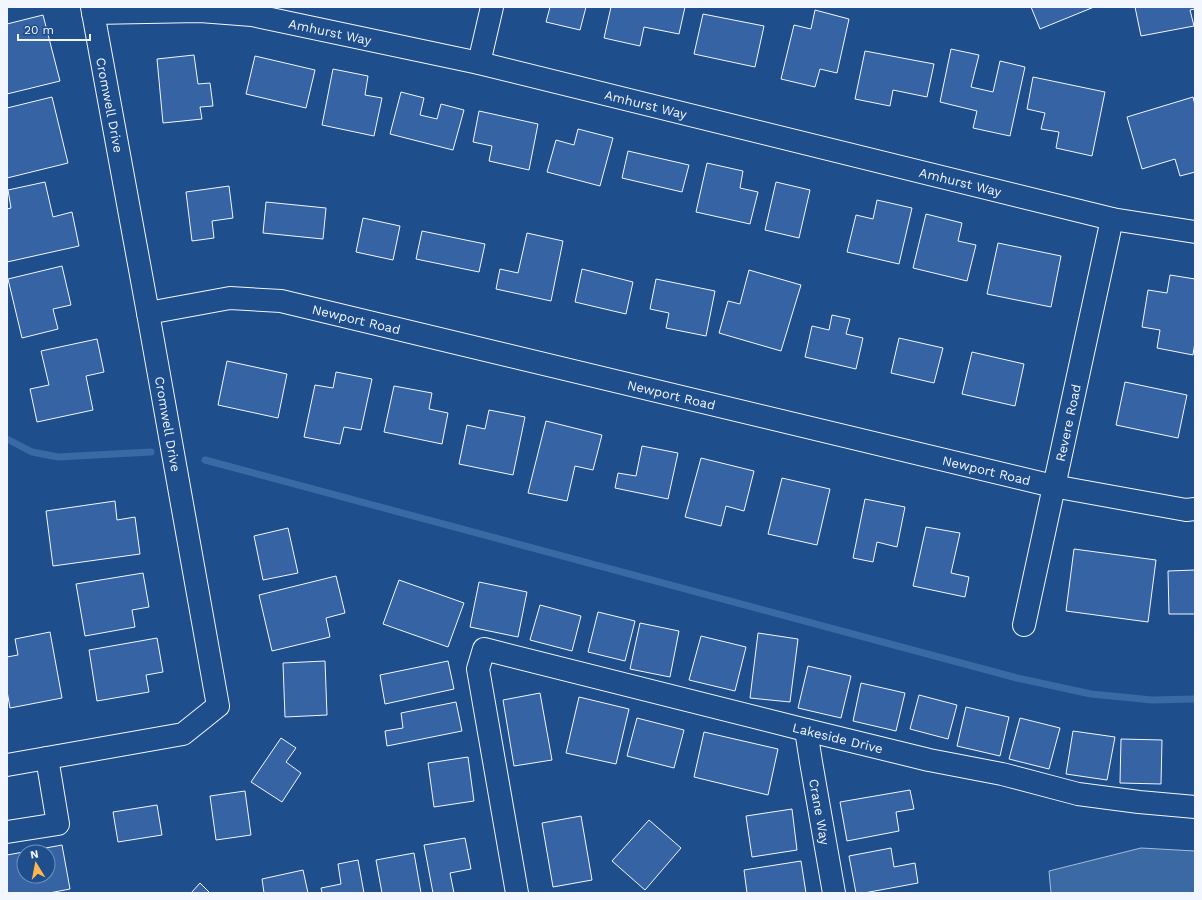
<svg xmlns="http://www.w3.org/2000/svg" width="1202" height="900" viewBox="0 0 1202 900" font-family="'Work Sans',sans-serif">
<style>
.water{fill:#3b69a3;stroke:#a8bbd7}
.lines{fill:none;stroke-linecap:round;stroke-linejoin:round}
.stream{stroke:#3b69a3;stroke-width:7}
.building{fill:#3563a3;stroke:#f2f6ff;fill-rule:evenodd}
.minor-casing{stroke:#f2f6ff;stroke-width:24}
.minor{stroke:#1f4e8c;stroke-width:22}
.labels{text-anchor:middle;stroke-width:3;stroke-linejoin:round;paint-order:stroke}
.street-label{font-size:13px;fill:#f2f6ff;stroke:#1f4e8c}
</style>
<rect width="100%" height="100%" fill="#1f4e8c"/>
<!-- water -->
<path class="water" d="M1141 848 1195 851V893H1051L1049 871Z"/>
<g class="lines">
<!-- stream -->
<g class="stream">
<path d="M7 439 32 452 58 457 151 452"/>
<path d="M205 460 1017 678 1091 694 1152 700 1195 699"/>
</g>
</g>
<!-- building -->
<g class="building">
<path d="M550 7H586L580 30 546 22Z"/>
<path d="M611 7H685L679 34 644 27 640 46 604 38Z"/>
<path d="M1031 7H1094L1040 29Z"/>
<path d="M1135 7H1195V9L1190 10 1194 26 1141 36Z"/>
<path d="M815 10 849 19 837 73 820 69 815 87 781 79 794 25 811 29Z"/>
<path d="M703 14 764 26 755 67 694 54Z"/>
<path d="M43 15 60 81 7 94V24Z"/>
<path d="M951 49 979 55 971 87 993 92 1000 61 1025 67 1010 136 973 128 977 111 940 102Z"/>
<path d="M865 51 934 64 927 97 893 90 890 106 855 99Z"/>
<path d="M194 55 198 84 210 83 213 106 200 107 202 119 163 123 157 59Z"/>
<path d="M255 56 315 70 306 108 246 94Z"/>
<path d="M333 69 368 76 365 95 382 98 374 136 322 125Z"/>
<path d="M1033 77 1105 92 1092 156 1056 148 1059 132 1041 129 1045 113 1027 109Z"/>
<path d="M401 92 424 98 420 115 437 119 441 104 464 110 453 150 390 134Z"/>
<path d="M52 97 68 163 7 178V108Z"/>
<path d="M1193 97 1195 105V172L1180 176 1175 159 1142 169 1127 117Z"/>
<path d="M479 111 538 124 529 170 489 161 492 146 473 142Z"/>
<path d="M578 129 613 138 600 186 547 172 556 140 574 145Z"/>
<path d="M628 151 689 165 682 192 622 178Z"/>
<path d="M707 163 743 171 740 188 758 192 750 224 696 212Z"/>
<path d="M45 182 53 217 72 212 79 246 7 262V209L11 208 8 190Z"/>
<path d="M776 182 810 190 799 238 765 230Z"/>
<path d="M229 186 233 218 212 221 214 238 192 241 186 192Z"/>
<path d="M877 200 912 208 899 264 847 252 856 215 873 219Z"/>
<path d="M266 202 326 208 323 239 263 233Z"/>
<path d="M926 214 962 223 958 241 976 245 967 281 913 268Z"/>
<path d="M363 218 400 226 393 260 356 252Z"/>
<path d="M422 231 485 244 479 272 416 259Z"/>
<path d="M527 233 563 241 551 301 496 289 500 269 518 273Z"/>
<path d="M998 243 1061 256 1051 307 987 294Z"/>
<path d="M62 266 71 305 53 309 58 329 22 338 8 279Z"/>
<path d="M582 269 633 282 626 314 575 302Z"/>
<path d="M749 270 801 285 781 351 719 333 728 301 740 304Z"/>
<path d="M1170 275 1195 279V342L1193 355 1157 348 1160 330 1142 327 1148 290 1167 293Z"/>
<path d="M656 279 715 291 706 336 666 328 669 313 650 309Z"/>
<path d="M832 315 850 319 846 334 863 338 856 369 805 357 812 326 829 330Z"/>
<path d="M899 338 943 348 934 383 891 373Z"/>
<path d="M97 339 104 372 86 376 93 410 37 422 30 389 49 385 41 351Z"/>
<path d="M972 352 1024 364 1015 406 962 394Z"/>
<path d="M227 361 287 374 278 418 218 405Z"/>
<path d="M336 372 372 379 361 430 344 427 340 444 304 437 315 385 333 388Z"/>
<path d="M1125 382 1187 395 1178 438 1116 425Z"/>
<path d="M394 386 432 393 429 409 448 413 442 444 384 432Z"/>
<path d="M489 410 525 417 513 475 459 464 467 425 485 429Z"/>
<path d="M546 421 602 435 593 470 575 466 567 501 528 493Z"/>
<path d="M642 446 678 453 668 499 615 488 618 473 636 476Z"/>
<path d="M701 458 754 471 744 511 726 506 721 526 685 517Z"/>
<path d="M782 478 830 489 817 545 768 534Z"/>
<path d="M865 499 905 507 897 547 877 542 873 562 853 558Z"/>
<path d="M115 501 117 520 135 517 140 554 53 566 46 511Z"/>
<path d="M926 527 960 533 951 573 969 577 965 597 913 586Z"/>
<path d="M288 528 298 573 263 580 254 536Z"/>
<path d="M1074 549 1156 560 1148 622 1066 611Z"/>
<path d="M1195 570V614H1169L1168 571Z"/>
<path d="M143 573 149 607 132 610 135 627 85 636 76 584Z"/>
<path d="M336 576 345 613 326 618 330 637 272 651 259 595Z"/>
<path d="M399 580 464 603 448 647 383 624Z"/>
<path d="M479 582 527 592 518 637 470 627Z"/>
<path d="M540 605 581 616 572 651 530 640Z"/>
<path d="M598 612 635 621 625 661 588 652Z"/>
<path d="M640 623 679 631 670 677 630 669Z"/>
<path d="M50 632 62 698 10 708 7 691V657L18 655 15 639Z"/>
<path d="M758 633 798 639 790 702 750 698Z"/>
<path d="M701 636 746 647 735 691 689 680Z"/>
<path d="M157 638 163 672 146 675 149 692 97 701 89 650Z"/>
<path d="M325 661 327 715 285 717 283 663Z"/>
<path d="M448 661 454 689 385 704 380 675Z"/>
<path d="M808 666 851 676 841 718 798 708Z"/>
<path d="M861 683 905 693 896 731 853 721Z"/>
<path d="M540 693 552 760 514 766 503 700Z"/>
<path d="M919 695 957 705 948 739 910 729Z"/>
<path d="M579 697 629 709 616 764 566 753Z"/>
<path d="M456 702 462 731 387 746 385 731 403 728 401 713Z"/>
<path d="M966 707 1009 717 1000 756 957 746Z"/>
<path d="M637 718 684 730 674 768 627 756Z"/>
<path d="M1020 718 1060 728 1049 769 1009 759Z"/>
<path d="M1073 731 1115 737 1107 780 1066 774Z"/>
<path d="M704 732 778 749 768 795 694 777Z"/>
<path d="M281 738 296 748 286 762 301 773 282 802 251 782Z"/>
<path d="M1121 739 1162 740 1161 784 1120 783Z"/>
<path d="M468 757 474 801 434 807 428 763Z"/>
<path d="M910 790 914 809 896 812 899 831 847 841 840 802Z"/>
<path d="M245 791 251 835 216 840 210 796Z"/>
<path d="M157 805 162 835 118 842 113 812Z"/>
<path d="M792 809 797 850 752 857 746 816Z"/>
<path d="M581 816 592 880 553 887 542 823Z"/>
<path d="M649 820 681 848 645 890 612 861Z"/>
<path d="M465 838 471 869 450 873 454 893H433L424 845Z"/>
<path d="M62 845 70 889 49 893H7V855ZM24 852H48V876H24Z"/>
<path d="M891 848 894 867 915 863 918 883 864 893H856L849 856Z"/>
<path d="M414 853 421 893H382L376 860Z"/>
<path d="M358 860 364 893H322L321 888 341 884 338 864Z"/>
<path d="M801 861 806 893H747L744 870Z"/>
<path d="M303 870 308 893H264L262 879Z"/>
<path d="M200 883 210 893H191Z"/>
</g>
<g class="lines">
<defs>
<g id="minor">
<path id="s1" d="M93 13 200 11 252 15 479 63 1112 219 1195 232"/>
<path d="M479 63 492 7"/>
<path id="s2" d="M148 313 230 298 281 301 1053 486 1186 510 1195 509"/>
<path id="s3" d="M1024 625 1112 219"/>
<path id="s4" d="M806 730 811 762 834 893"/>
<path d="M7 765 183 734 218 706 148 313 92 7"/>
<path d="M7 832 58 824 47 758"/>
<path id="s5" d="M517 893 478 669 484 649 806 730 929 760 1002 774 1078 794 1139 802 1195 807"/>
</g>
</defs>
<!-- minor casing -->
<use href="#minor" class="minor-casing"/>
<!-- minor -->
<use href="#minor" class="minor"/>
</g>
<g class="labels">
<!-- street labels -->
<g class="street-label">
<text dy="5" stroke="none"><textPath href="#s1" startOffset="239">Amhurst Way</textPath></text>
<text dy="5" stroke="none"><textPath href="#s1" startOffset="563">Amhurst Way</textPath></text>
<text transform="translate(110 105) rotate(79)" y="5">Cromwell Drive</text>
<text dy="5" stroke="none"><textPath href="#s1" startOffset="887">Amhurst Way</textPath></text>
<text dy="5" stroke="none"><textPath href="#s2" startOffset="212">Newport Road</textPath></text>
<text dy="5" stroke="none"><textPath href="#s2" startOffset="536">Newport Road</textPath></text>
<text dy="5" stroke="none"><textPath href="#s3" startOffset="207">Revere Road</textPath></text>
<text transform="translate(168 424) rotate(80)" y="5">Cromwell Drive</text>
<text dy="5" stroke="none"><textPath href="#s2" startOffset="860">Newport Road</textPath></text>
<text dy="5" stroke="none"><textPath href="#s5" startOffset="613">Lakeside Drive</textPath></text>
<text dy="5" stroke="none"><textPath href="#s4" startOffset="83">Crane Way</textPath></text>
</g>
</g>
<!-- border -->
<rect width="1202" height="900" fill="none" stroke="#f2f6ff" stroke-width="16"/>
<!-- north arrow -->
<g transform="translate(36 864) rotate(350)"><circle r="19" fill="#1f4e8c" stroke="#7391ba"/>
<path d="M0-3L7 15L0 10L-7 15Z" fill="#ffb74d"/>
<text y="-6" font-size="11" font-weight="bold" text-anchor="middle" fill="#f2f6ff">N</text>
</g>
<!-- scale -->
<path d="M18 34v6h72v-6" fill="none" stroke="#f2f6ff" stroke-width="2"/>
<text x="24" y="34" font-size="12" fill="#f2f6ff" stroke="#1f4e8c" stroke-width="3" paint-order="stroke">20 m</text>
</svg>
